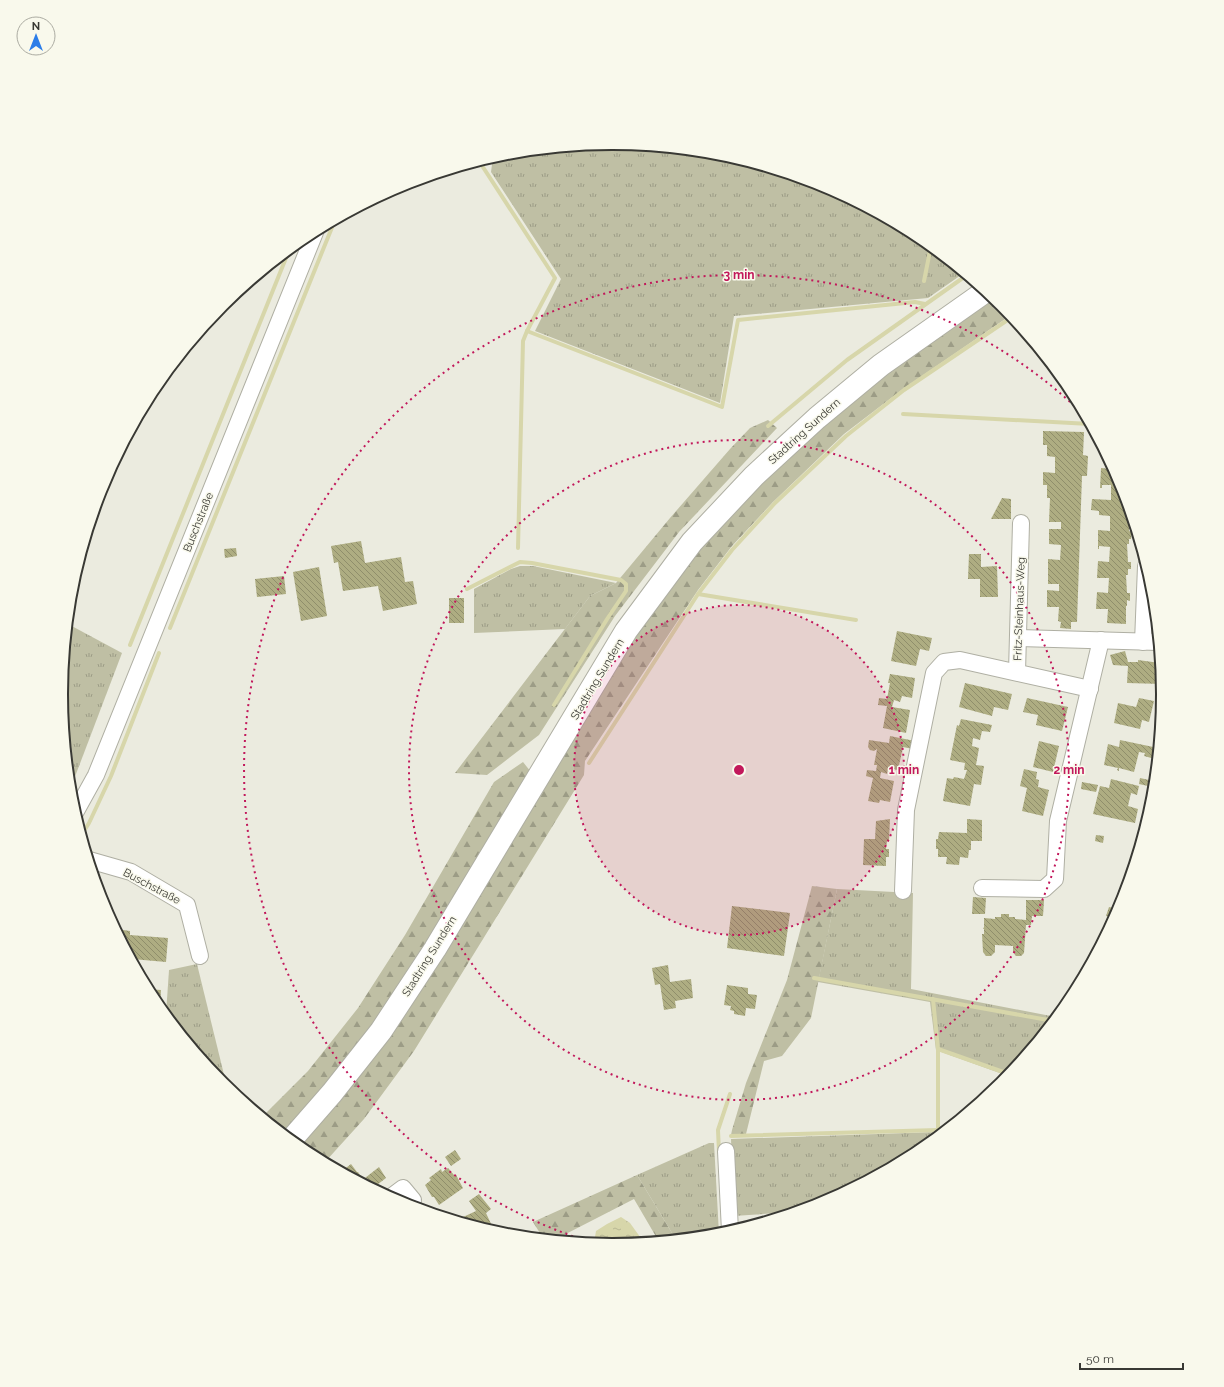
<svg xmlns="http://www.w3.org/2000/svg" width="1224" height="1387" viewBox="0 0 1224 1387" font-family="Raleway,sans-serif">
<style>
.grass{fill:url(#grass-tufts)}
.forest{fill:url(#forest-firs)}
.water{fill:url(#water-ripples)}
.lines{fill:none;stroke-linecap:round;stroke-linejoin:round}
.stream{stroke:#d7d6aa;stroke-width:4}
.building{fill:url(#building-back-hatch)}
.minor-casing{stroke:#afafa3;stroke-width:18}
.secondary-casing{stroke:#afafa3;stroke-width:24}
.minor{stroke:#fff;stroke-width:16}
.secondary{stroke:#fff;stroke-width:22}
.ring{fill:none;stroke:#c2185b;stroke-width:2;stroke-dasharray:2 4}
.labels{text-anchor:middle;stroke-width:3;stroke-linejoin:round;paint-order:stroke}
.street-label{font-size:11px;fill:#393934;stroke:#f9f9ec}
.rim{fill:none;stroke:#393934;stroke-width:2}
.centre{fill:#c2185b;stroke:#f9f9ec;stroke-width:2}
.ring-label{font-size:12px;text-anchor:middle;font-weight:bold;fill:#c2185b;stroke:#f9f9ec;stroke-width:3;stroke-linejoin:round;paint-order:stroke}
</style>
<defs>
<pattern id="grass-tufts" width="24" height="20" patternUnits="userSpaceOnUse"><rect width="24" height="20" fill="#bfbfa4"/><path d="M3 7l-1-3M5 7V3M7 7l1-3M15 17l-1-3M17 17v-4M19 17l1-3" fill="none" stroke="#9c9c86"/></pattern>
<pattern id="forest-firs" width="22" height="20" patternUnits="userSpaceOnUse"><rect width="22" height="20" fill="#bfbfa4"/><path d="M5 1l3.5 6h-7zM16 11l3.5 6h-7z" fill="#9c9c86"/></pattern>
<pattern id="water-ripples" width="26" height="14" patternUnits="userSpaceOnUse"><rect width="26" height="14" fill="#d7d6aa"/><path d="M2 4q2-2 4 0t4 0M15 11q2-2 4 0t4 0" fill="none" stroke="#b9b893"/></pattern>
<pattern id="building-back-hatch" width="6" height="6" patternUnits="userSpaceOnUse"><rect width="6" height="6" fill="#aead82"/><path d="M-1 5l2 2M0 0l6 6M5-1l2 2" fill="none" stroke="#8f8e6b"/></pattern>
</defs>
<rect width="100%" height="100%" fill="#ebebdf"/>
<!-- grass -->
<g class="grass">
<path d="M612 143 720 153 823 185 918 235 964 273 928 298 734 316 720 403 535 331 561 279 491 172 493 157 505 153Z"/>
<path d="M520 566H533L616 583 590 596 565 629 474 633V589L511 569Z"/>
<path d="M68 624 122 653 76 774 70 787 61 693Z"/>
<path d="M837 889 913 893 911 989 1056 1017 1008 1076 936 1050 930 1002 818 982Z"/>
<path d="M197 964 227 1087 222 1083 166 1014 169 970Z"/>
<path d="M936 1132V1137L918 1152 823 1203 792 1212 734 1216 731 1139Z"/>
<path d="M709 1143H714L719 1234 675 1238 637 1175Z"/>
</g>
<!-- forest -->
<g class="forest">
<path d="M994 297 1002 304 1011 315 903 389 844 434 773 502 732 546 698 590 585 761 584 775 414 1051 364 1119 325 1162 306 1152 299 1146 628 645 695 552 759 482 885 373Z"/>
<path d="M768 420 777 428 679 532 615 616 539 735 487 775 455 773 590 596 616 583 670 518 730 449 750 428Z"/>
<path d="M523 762 531 772 377 1023 324 1088 283 1133 263 1116 308 1071 358 1008 405 935 494 782Z"/>
<path d="M812 886 837 889 811 1018 782 1056 764 1061 746 1134 731 1135 732 1130 746 1083 787 980Z"/>
<path d="M637 1175 675 1238 658 1240 634 1199 556 1239 543 1238 533 1222Z"/>
</g>
<!-- water -->
<path class="water" d="M621 1217 630 1223 643 1241 612 1244 594 1243 596 1231 607 1224Z"/>
<g class="lines">
<!-- stream -->
<g class="stream">
<path d="M479 161 555 278 527 331 523 341 518 548"/>
<path d="M924 281 931 246"/>
<path d="M527 331 722 407 738 320 915 302 925 304"/>
<path d="M903 414 1090 424"/>
<path d="M768 426 847 360 967 275"/>
<path d="M467 589 520 562 532 563 621 580 626 584V591L609 616 554 705"/>
<path d="M698 594 856 620"/>
<path d="M170 628 335 220"/>
<path d="M130 645 290 248"/>
<path d="M589 763 698 594 732 550 775 503 846 436 904 390 1012 317"/>
<path d="M82 834 89 823 111 776 159 653"/>
<path d="M814 978 1048 1020"/>
<path d="M933 999 938 1049V1135"/>
<path d="M938 1049 1009 1074"/>
<path d="M731 1136 938 1130"/>
<path d="M719 1152 718 1130 730 1094"/>
</g>
</g>
<!-- building -->
<g class="building">
<path d="M1043 431 1084 432 1083 455 1088 456 1087 476H1082L1077 622H1071V629L1060 628 1061 622 1058 621 1059 607H1047V590L1059 591V584H1048V559L1060 560 1061 545 1049 544V529H1061V522H1049L1050 498H1047V485H1043V472L1055 473V457L1047 456V445H1043Z"/>
<path d="M1112 466 1121 483 1130 510 1128 522 1129 523V531L1132 532 1131 539H1129V544H1127L1128 562H1131V569H1128V575H1126L1127 593H1130V601L1127 600V606H1126V624L1107 623 1108 609H1096L1097 592 1108 593 1109 578H1097L1098 561 1109 562 1110 547 1099 546V549H1098V530L1110 531V516L1099 515V511L1091 510 1092 499 1111 500V485H1102V488H1100L1101 468 1112 469Z"/>
<path d="M1002 498 1011 499V519H991Z"/>
<path d="M361 541 365 563 401 557 405 582 413 581 417 604 383 611 378 586 343 591 338 562 334 563 331 546Z"/>
<path d="M236 548 237 556 225 558 224 549Z"/>
<path d="M969 554H981V567L997 566 998 597H980V579H968Z"/>
<path d="M319 567 327 616 301 621 293 572Z"/>
<path d="M284 576 286 594 257 597 255 579Z"/>
<rect x="449" y="598" width="15" height="25"/>
<path d="M897 631 932 638 929 651 920 649 916 666 891 661Z"/>
<path d="M1125 651 1128 662H1138V660L1160 663 1162 684 1127 683 1128 666 1113 665 1110 655Z"/>
<path d="M890 674 915 678 912 698 902 696 900 702 894 700 892 707 910 710 906 733 883 728 887 706 878 705 879 698 887 699 890 683H888Z"/>
<path d="M965 683 1012 694 1008 710 994 707 992 716 959 707Z"/>
<path d="M1027 698 1068 707 1062 731 1036 725 1038 715 1023 712Z"/>
<path d="M1139 698 1154 701 1149 722 1142 720 1140 729 1114 723 1118 703 1136 707Z"/>
<path d="M961 719 992 725 990 732 982 731 980 740 973 738 972 746 979 748 976 765 984 766 981 785 974 784 970 806 943 801 947 778 953 779 954 777 964 779 967 770H964L965 763 950 760 957 725 959 726Z"/>
<path d="M890 736 915 741 913 749 903 747 898 770 888 768 887 774 881 772 880 778 894 781 890 802 880 800 879 803 868 801 873 778 866 776 867 770 876 771 877 765H874L877 749 874 751 870 750 868 747 869 740 889 743Z"/>
<path d="M1120 740 1158 748 1155 759 1144 756 1145 753 1139 752 1134 772 1119 768V771L1117 770 1118 768 1104 765 1108 744 1119 747Z"/>
<path d="M1039 741 1059 746 1053 772 1033 767Z"/>
<path d="M1024 769 1037 772 1036 779 1039 780 1038 787 1049 790 1043 816 1022 811 1027 788 1020 786Z"/>
<path d="M1140 778 1149 780 1148 786 1139 784Z"/>
<path d="M1111 779 1139 786 1137 795 1131 793 1128 806 1138 809 1135 823 1093 814 1100 786 1109 788Z"/>
<path d="M1082 782 1098 785 1096 792 1081 789Z"/>
<path d="M890 819 889 841H887L886 849H889V857H886V866L863 865 864 839H875L876 821Z"/>
<path d="M967 819 982 820V841H971V850H969L968 858 960 857 959 865 946 864 947 857H938V849H936V839H938L939 832 967 833Z"/>
<path d="M1096 835 1104 836 1103 843 1095 841Z"/>
<path d="M973 897 986 898 985 914H972Z"/>
<path d="M1026 900H1044V901L1043 916H1032L1031 925H1026L1024 953 1021 956H1016L1013 952V946L995 945V952L991 956H986L983 952 982 934H984V929H983L984 927V918L995 919V917H1001V914H1009V917H1015V919L1026 920Z"/>
<path d="M732 906 790 913 784 956 727 948Z"/>
<path d="M1109 907 1118 909 1114 918 1106 916Z"/>
<path d="M116 929 130 931V935L168 938 166 962 132 959Z"/>
<path d="M668 965 670 982 691 979 693 998 675 1001 676 1008 664 1010 660 984 655 985 652 968Z"/>
<path d="M727 985 748 988V994L757 995 755 1009 746 1008 745 1016 734 1014V1011L730 1010 731 1006 724 1005Z"/>
<path d="M148 989 161 990 160 1007 154 999Z"/>
<path d="M455 1150 461 1159 451 1166 445 1157Z"/>
<path d="M351 1164 357 1172H358L365 1183 342 1171Z"/>
<path d="M379 1167 386 1178 373 1188 371 1186 365 1178Z"/>
<path d="M448 1168 454 1175H456L463 1188 439 1205 434 1197H432L425 1185 431 1180 429 1178 441 1169 442 1172Z"/>
<path d="M479 1194 491 1209 486 1213 492 1226 486 1228 462 1221 461 1218 476 1211 469 1201Z"/>
</g>
<g class="lines">
<defs>
<g id="minor">
<path d="M1019 638 1158 642"/>
<path d="M1143 642 1146 566"/>
<path d="M1017 672 1021 523"/>
<path d="M75 813 96 775 316 230"/>
<path d="M89 860 131 872 187 905 200 956"/>
<path d="M982 888 1044 889 1055 879 1058 821 1101 640"/>
<path d="M903 891 906 810 934 673 944 662 960 660 1090 689"/>
<path d="M726 1151 730 1231"/>
<path d="M391 1197 403 1188 413 1200 412 1206"/>
</g>
<path id="secondary" d="M291 1140 332 1093 381 1031 435 949 626 631 692 542 754 476 817 418 881 365 986 291"/>
</defs>
<!-- minor casing -->
<use href="#minor" class="minor-casing"/>
<!-- secondary casing -->
<use href="#secondary" class="secondary-casing"/>
<!-- minor -->
<use href="#minor" class="minor"/>
<!-- secondary -->
<use href="#secondary" class="secondary"/>
</g>
<!-- distance rings -->
<circle cx="739" cy="770" r="165" fill="#c2185b" fill-opacity=".12"/>
<g class="ring">
<circle cx="739" cy="770" r="165"/>
<circle cx="739" cy="770" r="330"/>
<path d="M590 1242A495 495 0 1 1 1083 414"/>
</g>
<g class="labels">
<!-- street labels -->
<g class="street-label">
<text transform="translate(804 431) rotate(-42)" y="4">Stadtring Sundern</text>
<text transform="translate(198 522) rotate(-68)" y="4">Buschstraße</text>
<text transform="translate(1019 609) rotate(-88)" y="4">Fritz-Steinhaus-Weg</text>
<text transform="translate(597 679) rotate(-59)" y="4">Stadtring Sundern</text>
<text transform="translate(152 886) rotate(28)" y="4">Buschstraße</text>
<text transform="translate(429 956) rotate(-58)" y="4">Stadtring Sundern</text>
</g>
</g>
<!-- crop -->
<path d="M0 0H1224V1387H0ZM68 694a544 544 0 1 1 1088 0a544 544 0 1 1-1088 0Z" fill="#f9f9ec" fill-rule="evenodd"/>
<path class="rim" d="M68 694a544 544 0 1 1 1088 0a544 544 0 1 1-1088 0Z"/>
<circle cx="739" cy="770" r="6" class="centre"/>
<g class="ring-label">
<text x="739" y="279">3 min</text>
<text x="904" y="774">1 min</text>
<text x="1069" y="774">2 min</text>
</g>
<!-- north arrow -->
<g transform="translate(36 36)"><circle r="19" fill="#f9f9ec" stroke="#acaca2"/>
<path d="M0-3L7 15L0 10L-7 15Z" fill="#2c7de8"/>
<text y="-6" font-size="11" font-weight="bold" text-anchor="middle" fill="#393934">N</text>
</g>
<!-- scale -->
<path d="M1080 1363v6h103v-6" fill="none" stroke="#393934" stroke-width="2"/>
<text x="1086" y="1363" font-size="12" fill="#393934" stroke="#f9f9ec" stroke-width="3" paint-order="stroke">50 m</text>
</svg>
